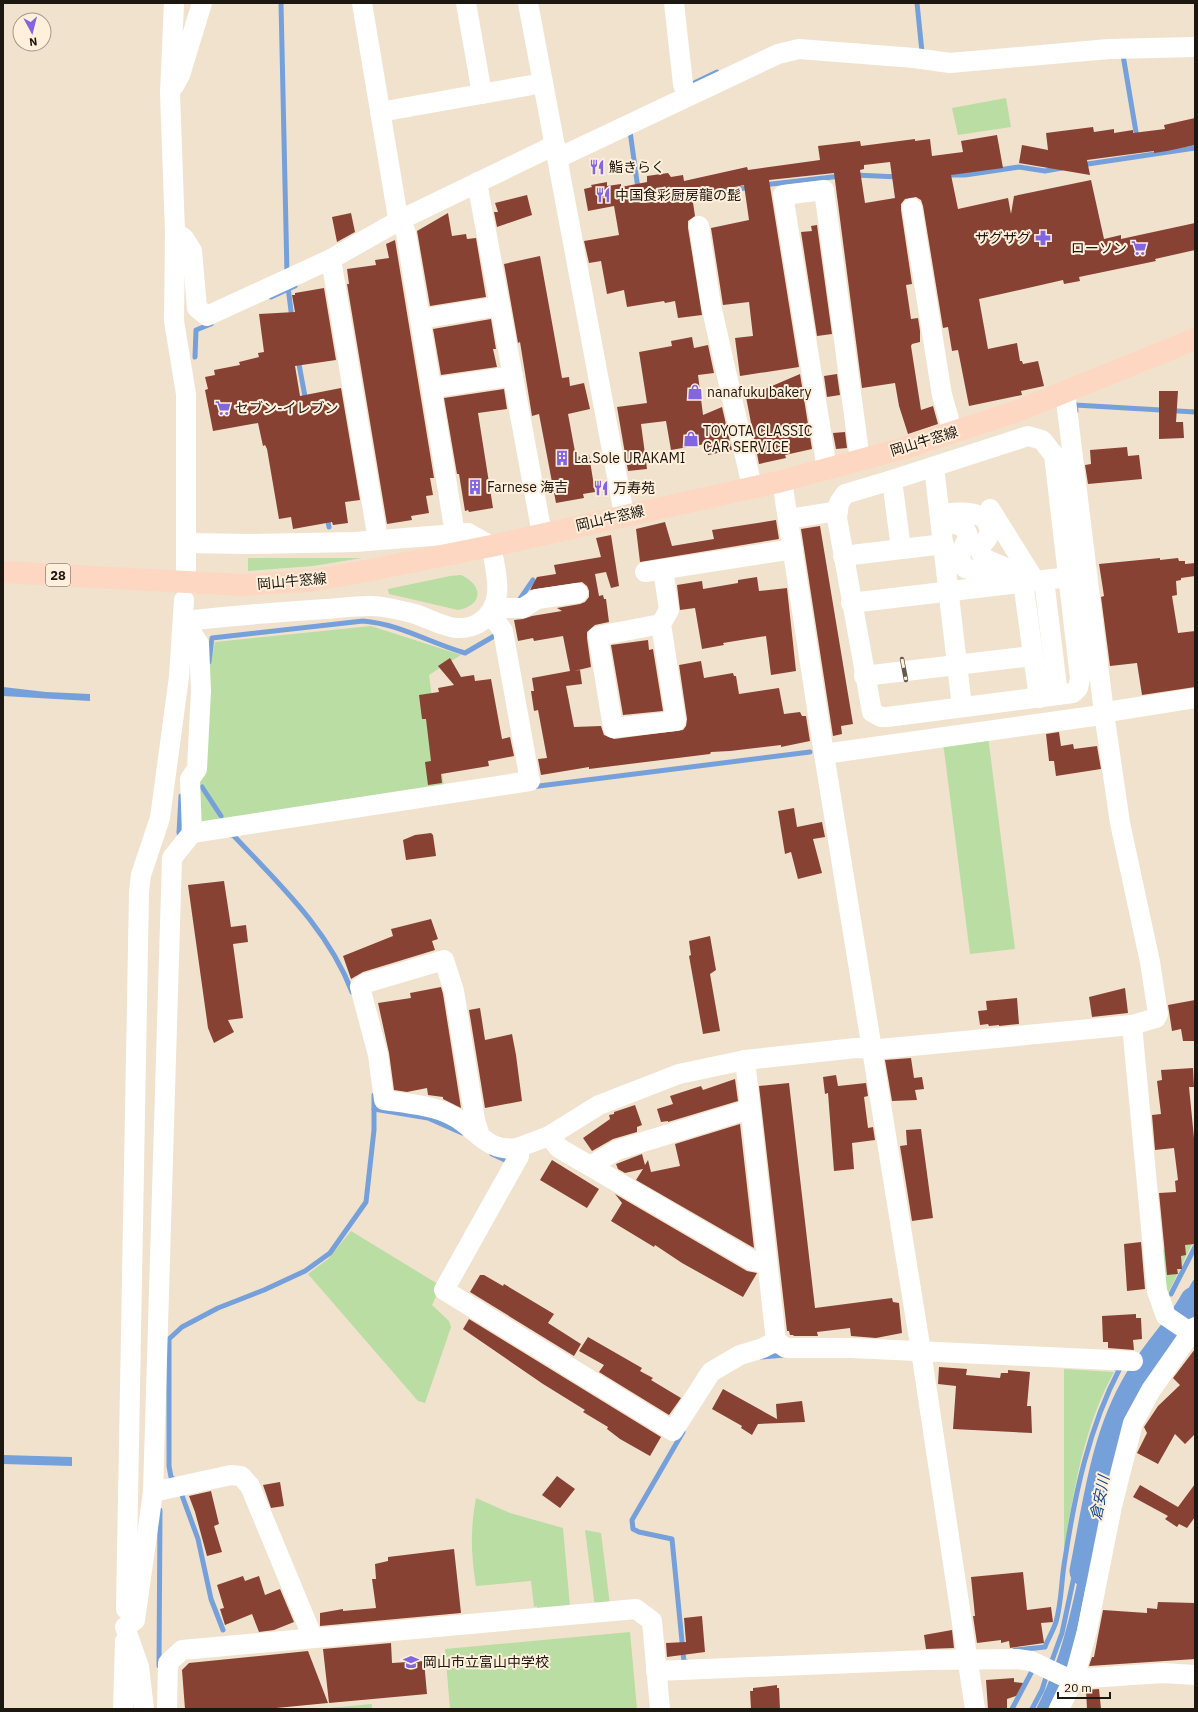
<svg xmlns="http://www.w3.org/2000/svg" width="1198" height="1712" viewBox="0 0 1198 1712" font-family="'IBM Plex Sans','Noto Sans JP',sans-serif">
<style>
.green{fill:#b9dda3}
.water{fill:#76a0da}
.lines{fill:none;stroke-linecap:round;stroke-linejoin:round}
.stream{stroke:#76a0da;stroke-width:5}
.river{stroke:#76a0da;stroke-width:31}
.building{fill:#874233;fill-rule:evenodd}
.minor{stroke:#fff;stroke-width:20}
.major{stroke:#fdd7c1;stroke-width:22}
.rail-casing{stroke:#625a4f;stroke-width:4.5}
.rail{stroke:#ffefdb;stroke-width:3;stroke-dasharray:9;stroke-linecap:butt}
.labels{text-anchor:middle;stroke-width:4;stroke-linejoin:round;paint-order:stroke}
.shield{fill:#ffefdb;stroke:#60584d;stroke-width:1}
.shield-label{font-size:13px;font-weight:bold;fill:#1c1710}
.poi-label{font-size:14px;fill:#1c1710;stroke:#ffefdb;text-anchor:start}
.street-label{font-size:14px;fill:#1c1710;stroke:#ffefdb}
.water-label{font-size:15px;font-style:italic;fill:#124a8f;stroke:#ffefdb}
</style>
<rect width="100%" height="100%" fill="#f1e2ce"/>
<!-- green -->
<g class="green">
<path d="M1006 98 1011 127 958 135 952 108Z"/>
<path d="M248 558H362L313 566 248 571Z"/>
<path d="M461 575C483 585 484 605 458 610L389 594 388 589 450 576Z"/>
<path d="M371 626 461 655 429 675 444 787 196 823 195 782 205 771 210 666 215 642Z"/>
<path d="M988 736 1015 949 970 954 943 742Z"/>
<path d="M351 1231 441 1286 432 1305 449 1321 451 1327 425 1403 418 1401 308 1274 328 1259Z"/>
<path d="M1193 1242 1168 1293 1163 1289 1161 1251Z"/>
<path d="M1064 1369 1114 1372C1083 1428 1074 1490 1064 1552Z"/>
<path d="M476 1498 510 1513 563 1528 570 1607 537 1611V1606L534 1607 531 1581 476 1586C471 1552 470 1533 476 1498Z"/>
<path d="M585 1530 601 1533 610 1605 595 1607Z"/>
<path d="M630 1632 637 1709H450L445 1649Z"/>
<path d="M372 1704V1709H319Z"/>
</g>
<!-- water -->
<g class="water">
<path d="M3 687 46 692 90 694V701L3 696Z"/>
<path d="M3 1455 72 1457V1466L3 1464Z"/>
<path d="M1089 1528 1097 1531 1071 1660 1048 1709H1036C1066 1652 1075 1590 1089 1528Z"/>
</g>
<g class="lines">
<!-- stream -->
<g class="stream">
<path d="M281 3 287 274"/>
<path d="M917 3 922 52"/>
<path d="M1123 55 1137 138"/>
<path d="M688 86 717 72"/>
<path d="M630 131 638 189"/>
<path d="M1081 165 1195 148"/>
<path d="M855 175 899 177"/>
<path d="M949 175H965L1019 167 1045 171 1062 168"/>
<path d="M763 185 841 176"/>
<path d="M687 199 750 187"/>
<path d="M288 287 292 319"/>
<path d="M271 297 295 286"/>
<path d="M195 357 196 330 211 324"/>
<path d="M298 359 306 402"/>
<path d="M1076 411 1075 405 1195 412"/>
<path d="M327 516 329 527"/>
<path d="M520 599 533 580"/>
<path d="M209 662 212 638 363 621C400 624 430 643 465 653L496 635"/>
<path d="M202 787 221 816"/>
<path d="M531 787 810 752"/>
<path d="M179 833 181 796"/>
<path d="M231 835H233C279 884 328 929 352 992"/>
<path d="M374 1109 428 1118 462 1133"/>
<path d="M492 1154 505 1160 511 1158"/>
<path d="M1171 1294 1195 1247"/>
<path d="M1175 1317 1195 1282"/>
<path d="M761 1357 785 1355"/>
<path d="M683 1432 632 1520 633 1529 639 1532 672 1539 684 1662H687"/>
<path d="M176 1481 171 1477 169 1466V1339L182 1327 218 1308 264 1290 305 1271 330 1253 366 1202 374 1130V1095"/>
<path d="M180 1490 198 1539 211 1599 223 1630"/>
<path d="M1015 1650 1045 1647C1048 1639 1053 1631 1056 1622 1062 1601 1061 1580 1065 1559 1075 1493 1089 1427 1120 1368H1116"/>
<path d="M159 1666 160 1510"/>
<path d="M1050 1666 1062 1633 1103 1440 1118 1401 1133 1374 1171 1324"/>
<path d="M1012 1709 1031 1673"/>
<path d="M1032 1709 1042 1690 1047 1674"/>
</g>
<!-- river -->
<path class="river" d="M1085 1571C1098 1507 1105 1439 1139 1382 1155 1354 1179 1331 1195 1302"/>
</g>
<!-- building -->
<g class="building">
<path d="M1195 118V145L1167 151 1154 153V151L1087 160 1090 175 1019 163 1022 145 1048 150 1046 133 1093 127 1094 132 1114 129V133L1133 130V133L1165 129 1164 125Z"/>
<path d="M997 135 1003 168 951 175 958 209 1008 198 1011 214 1014 196 1091 180 1104 239 1121 235V239L1195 223V250L1155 259 1156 261 1079 277 1080 281 1064 284 1063 280 979 299 988 349 1017 343 1020 361H1022L1023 364 1038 361 1044 386 1021 391 1022 395 969 406 958 350 952 351 948 327 943 328 923 206 921 200 916 197 905 199 901 204V210L912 284 906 285 911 319 918 318 920 331V342L912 344 911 346 921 410 933 406 938 424 908 434 899 406 895 383 862 388 834 173 769 180 799 367 740 376 735 338 753 336 749 302 723 305 711 228 749 220 744 185 692 196 695 216 688 221V228L702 315 678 318 675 301 665 303 664 301 627 307 624 290 607 294 601 261 589 263 584 241 619 235 614 206 588 211 584 189 592 187 591 185 607 182V186L621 184V187L647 182V176L668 173 671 177 683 175 684 181 747 167 748 170 820 160 818 146 860 141 861 146 915 139V141L930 139 932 156 963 152 961 141ZM890 162 895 198 865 203 860 170 864 169V165Z"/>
<path d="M527 195 532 215 497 227 494 212H498L495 203Z"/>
<path d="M351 213 355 232 337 242 332 217Z"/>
<path d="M448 213 452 236 466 234 467 239 476 238 486 297 430 306 417 231Z"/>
<path d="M817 225 832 334 817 336 801 232 812 231 811 226Z"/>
<path d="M395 240 434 478H430L433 495 426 496 429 513 411 516 412 520 387 524 347 284H349L347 269 376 265 375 260 389 258 386 244Z"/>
<path d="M540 256 562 378 569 377 570 386 584 383 590 409 568 414 576 457 589 455 595 492 583 494 584 498 556 503 539 414 532 416 520 342 518 343 504 264Z"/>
<path d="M324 288 336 360 295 366 300 396 341 388 360 500 345 502 348 523 333 525 332 522 293 529 291 517 279 519 267 449 265 445 263 446 258 423 213 431 205 390 208 389 205 377 215 375 214 370 240 365 239 362 259 357 258 353 264 352 259 314 295 312 292 295H295V293Z"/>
<path d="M491 319 496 349H493L497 367 441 375 433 329Z"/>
<path d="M692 337 694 348 708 345 714 373 698 375 703 415 722 407 732 450 708 455 705 444 671 450 666 421 641 424 647 469 628 471 617 407 647 403 639 352 672 346 671 341Z"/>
<path d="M800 374 812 449 785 455 786 458 759 464 746 397Z"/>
<path d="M837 374 840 395 827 397 824 376Z"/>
<path d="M504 389 507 409 478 413 493 508 469 512 468 510 465 511 459 474H457L444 398Z"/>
<path d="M1159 391H1178L1176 422H1183L1184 438 1159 439Z"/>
<path d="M845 432 847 448 836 449 833 433Z"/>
<path d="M1127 447 1128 456 1139 455 1142 479 1088 484 1085 465 1091 464 1090 450Z"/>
<path d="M776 520 779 539 640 562 636 529 665 522 672 546 714 539 712 530Z"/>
<path d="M820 526 853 724 841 726 842 734 833 736 801 529Z"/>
<path d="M611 535 619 586 611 588 606 572 595 574 599 596 603 595 604 599H606L609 622 595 625 587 632V638L591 667 574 671 580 670 582 684 566 686 574 727 601 726 604 735 614 739 683 730 686 726 687 719 679 665 701 661 704 678 733 673 734 676H736L739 694 779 688 784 714 800 712 802 716H806L810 741 781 747V745L730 751 711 752 710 754 589 769V767L541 775 538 759 547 758 538 710 534 711 531 691H534L532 678 570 671 563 636 534 641 533 638 518 641 514 620 523 619 532 616 562 611 557 608 580 604 585 602 589 597V591L587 586 582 582 530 590 537 577 556 574 554 565 601 557 596 538Z"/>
<path d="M1160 558V560L1178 558 1179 561H1185V564L1195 563V576L1181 578V580L1176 581 1177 595 1172 596 1178 633 1195 631V687L1142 695 1137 663 1110 666 1101 597 1104 596 1099 564Z"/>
<path d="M757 577 759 591 787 588 796 671 771 675 766 636 723 643 724 645 702 649 695 608 680 610 677 585 702 581 703 589 738 583V580Z"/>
<path d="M648 640 649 650 653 649 663 711 623 715 611 645Z"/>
<path d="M450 658 461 677 474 675 475 681 491 679 502 739 510 737 514 756 488 761 489 766 441 774 442 783 428 785 425 762 431 761 426 719H422L419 695 439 692 438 688 454 685 438 666Z"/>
<path d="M1059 732 1061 746 1073 744 1074 749 1097 746 1101 769 1056 776 1054 761H1049L1046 734Z"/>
<path d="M794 808 797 827 822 822 825 837 813 839 822 873 798 879 791 852 785 854 778 811Z"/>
<path d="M431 833 433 835 436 856 406 860 403 840 415 835Z"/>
<path d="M224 881 231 927 246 925 248 942 233 944 243 1018 228 1020 234 1032 214 1043 208 1028 188 885Z"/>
<path d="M431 919 438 939 432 941 435 950 363 972 351 979 343 956 393 936 391 929Z"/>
<path d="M710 936 716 970 710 974 720 1031 703 1034 689 956 691 955 689 941Z"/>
<path d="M441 987 443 994 461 1108 443 1099V1097L428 1095 427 1088 407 1092 394 1090 389 1053 378 1003 411 998 410 993Z"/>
<path d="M1125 988 1128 1013 1092 1017 1089 997Z"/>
<path d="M1017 998 1019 1024 999 1026V1025L989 1026 988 1024 980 1025 978 1011 987 1010 986 1001Z"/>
<path d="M1195 1000V1041H1183L1181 1029 1172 1031 1168 1005Z"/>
<path d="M480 1008 485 1040 512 1034 516 1055 522 1101 485 1108 469 1010Z"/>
<path d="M911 1058 914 1078 922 1077 924 1089 915 1090 917 1100 892 1101 885 1060Z"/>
<path d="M1193 1068 1194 1087H1189L1195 1148V1244L1185 1245 1186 1255 1181 1256 1182 1269H1177L1178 1274 1167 1275 1159 1193 1176 1192 1175 1181 1178 1180 1174 1148 1155 1150 1152 1115 1161 1114 1157 1081 1162 1080 1161 1070Z"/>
<path d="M836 1075 838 1086 866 1083 868 1096 864 1097 868 1128 873 1127 875 1140 852 1143 854 1169 834 1171 828 1093 825 1094 823 1077Z"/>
<path d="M735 1079 738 1101 668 1122V1121L661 1122 657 1109 673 1104 670 1096 701 1086 703 1090Z"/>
<path d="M789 1083 815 1308 892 1298 893 1302 899 1303 902 1333 876 1338 851 1336 850 1328 817 1332 818 1336H794L793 1335H790L789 1331H787L759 1086Z"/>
<path d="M635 1105 642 1125 637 1127V1132L613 1139 592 1151 583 1138 610 1119 609 1115 614 1114V1112Z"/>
<path d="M740 1124 754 1248 636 1180 643 1169 625 1173 618 1169 616 1164 642 1154 645 1165 648 1160 651 1172 680 1166 675 1144Z"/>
<path d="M921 1129 933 1218 912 1221 900 1146 907 1145 906 1130Z"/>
<path d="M552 1160 599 1189 587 1208 540 1180Z"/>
<path d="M615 1194 747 1271 757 1273 743 1297 682 1263 655 1245 654 1247 611 1221 622 1203Z"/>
<path d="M1141 1242 1145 1289 1127 1291 1124 1244Z"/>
<path d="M480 1275H484L503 1286 504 1284 554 1314 548 1323 581 1344 574 1356 470 1292Z"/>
<path d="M1136 1314V1318H1141L1142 1339 1133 1340 1134 1350 1108 1348V1342H1103L1102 1316Z"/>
<path d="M469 1319 661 1437 650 1456 620 1439 607 1429 608 1427 583 1412 585 1410 543 1384 463 1329Z"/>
<path d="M588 1337 642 1368 640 1371 653 1378 651 1380 681 1398 669 1415 599 1372 604 1365 579 1351Z"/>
<path d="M1195 1349V1434L1185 1444 1175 1434 1158 1464 1137 1453 1147 1433 1144 1427 1158 1406 1180 1385 1173 1378Z"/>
<path d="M939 1367 967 1369 966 1375 1000 1378 1001 1373H1008V1370L1030 1372 1027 1406H1031L1032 1433 953 1429 956 1386 938 1384Z"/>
<path d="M723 1389 777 1419 776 1404 802 1401 805 1422 758 1424 752 1435 741 1428 742 1426 712 1409Z"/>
<path d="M557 1476 575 1489 560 1508 542 1495Z"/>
<path d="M280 1482 284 1506 271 1508 263 1485Z"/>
<path d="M1195 1484V1517L1187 1528 1179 1524 1177 1527 1165 1519 1168 1516 1133 1497 1140 1485 1178 1507Z"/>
<path d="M211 1491 219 1524 214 1526 222 1552 207 1556 195 1512 189 1496Z"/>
<path d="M454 1549 461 1613 320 1626V1613L343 1609V1611L376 1608 372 1579H376L375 1564 388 1561V1557Z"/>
<path d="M1023 1572 1027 1610 1051 1607 1053 1622 1041 1623 1044 1643 1010 1648 1009 1641 1001 1643V1640L977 1643 973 1616H975L971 1577Z"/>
<path d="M243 1576 245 1581 259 1576 265 1595 280 1589 294 1622 274 1630 259 1632 252 1614 225 1625 220 1609 224 1608 217 1585Z"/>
<path d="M1158 1602 1195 1603V1659L1089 1666 1092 1657H1094L1103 1610 1147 1613V1608L1157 1609Z"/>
<path d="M702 1616 705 1652 667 1657 666 1643 686 1642 684 1618Z"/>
<path d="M952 1630 954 1648 926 1649 924 1635Z"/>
<path d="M391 1643 392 1663 424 1661 427 1694 329 1703 323 1649Z"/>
<path d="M308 1651 328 1703 266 1709H185L182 1670 189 1663Z"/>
<path d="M1014 1678V1682L1023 1683 1016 1696 1007 1699V1709H988L986 1680Z"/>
<path d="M777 1685V1688H779L780 1709H751L750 1691H753V1688Z"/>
<path d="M1099 1689 1101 1709H1087L1086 1690Z"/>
</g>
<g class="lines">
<!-- minor -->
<g class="minor">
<path d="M174 3 170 93 175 232 174 321 186 394V569"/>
<path d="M362 3 397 212 406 233 455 534"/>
<path d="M466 3 482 94"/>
<path d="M528 3 624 514"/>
<path d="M674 3 683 84 687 96"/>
<path d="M174 86 180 75 202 3"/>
<path d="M380 112 543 83"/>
<path d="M558 158 778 54 799 49 914 58 950 63 1109 49 1195 47"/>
<path d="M477 182 542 534"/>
<path d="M912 208 942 395 953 433"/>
<path d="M699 226 711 305 752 487"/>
<path d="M175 232 184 238 192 251 197 308 207 316 331 259 400 220 555 145"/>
<path d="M331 259 378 540"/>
<path d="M420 319 500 306"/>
<path d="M432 388 513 376"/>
<path d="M1065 392 1104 713 1120 823 1150 962 1158 1014 1156 1018 1132 1025"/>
<path d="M1028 436 1042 440 1054 455 1080 678 1078 688 1073 693 887 717H881L872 712 837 518 839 503 845 494 892 480Z"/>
<path d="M934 467 962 707"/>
<path d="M827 469 783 195 824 190 860 460"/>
<path d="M892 480 901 549"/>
<path d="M782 481 824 754 921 1351 975 1709"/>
<path d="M990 509 1035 581"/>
<path d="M940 514C953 513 983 508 988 525 990 529 990 533 988 537 985 542 979 545 981 553L985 559 1004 567 1023 582 1039 698"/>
<path d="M788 519 838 511"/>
<path d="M941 525C953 523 966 523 968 537L960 555 962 564 965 568 987 574 1000 585"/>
<path d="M843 556 944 544"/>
<path d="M645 572 793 549"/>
<path d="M1044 580 1058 695"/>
<path d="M851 603 1069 577"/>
<path d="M493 608H523L537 599 578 593"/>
<path d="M661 624 676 721 613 728 598 636 661 624 669 610 663 569"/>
<path d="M864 676 1032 656"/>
<path d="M824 754 1101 715 1107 712 1195 698"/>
<path d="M192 833 530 781 503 631 490 613"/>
<path d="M745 1060 776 1341 786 1348H852L1133 1361"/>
<path d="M480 1136 475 1120 454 991 444 960 366 983 360 987 378 1055 384 1100C404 1103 436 1106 453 1116 476 1128 487 1153 517 1148"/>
<path d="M549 1136 559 1148 753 1261 767 1263"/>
<path d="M590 1166 617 1150 750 1109"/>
<path d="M776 1341 763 1348 740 1355 711 1372 673 1431 444 1290 519 1156 517 1148 549 1136 599 1105 679 1074 745 1060 856 1048 880 1049 1132 1025 1157 1291 1166 1316 1191 1333"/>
<path d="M153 1492 231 1475 241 1476 250 1486 313 1638"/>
<path d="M126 1609 139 892 141 875 160 818 179 677 184 600"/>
<path d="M656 1671 927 1660 1017 1659 1031 1661 1067 1678 1074 1679 1163 1673 1195 1675"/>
<path d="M123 1709 125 1641"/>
<path d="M144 1709 139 1667 125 1627 135 1620 153 1492 172 858 192 833 190 779 197 769 201 691 199 644 184 621C231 616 278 612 326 609 344 608 365 604 383 607 394 609 405 611 415 614 436 621 457 636 479 623 507 606 496 572 491 546L468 533 355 542 249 544 186 543"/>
<path d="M167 1709 168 1663 182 1650 636 1609 652 1621 660 1709"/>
<path d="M1059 1709 1074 1679 1087 1631 1112 1506 1133 1423 1151 1390 1195 1327"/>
</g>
<!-- major -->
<path class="major" d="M3 572 241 585 310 581 371 570 491 546 782 481 901 449 1015 412 1195 339"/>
<defs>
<path id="rail" d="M902 659 906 680"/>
</defs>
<!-- rail casing -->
<use href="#rail" class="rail-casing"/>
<!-- rail -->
<use href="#rail" class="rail"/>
</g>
<!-- icons -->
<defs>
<symbol id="restaurant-bare" viewBox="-9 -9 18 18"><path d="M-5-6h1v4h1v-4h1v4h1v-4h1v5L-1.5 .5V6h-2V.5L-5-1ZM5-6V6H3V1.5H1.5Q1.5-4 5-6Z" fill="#8265e0" stroke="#ffefdb" stroke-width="2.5" paint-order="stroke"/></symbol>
<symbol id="pharmacy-bare" viewBox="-9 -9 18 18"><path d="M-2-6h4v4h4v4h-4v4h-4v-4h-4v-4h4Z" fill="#8265e0" stroke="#ffefdb" stroke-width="2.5" paint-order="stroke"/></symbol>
<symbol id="supermarket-bare" viewBox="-9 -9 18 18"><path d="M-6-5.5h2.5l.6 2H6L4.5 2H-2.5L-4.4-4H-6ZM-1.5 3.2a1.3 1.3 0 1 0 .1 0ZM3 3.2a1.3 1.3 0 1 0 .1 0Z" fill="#8265e0" stroke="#ffefdb" stroke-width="2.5" paint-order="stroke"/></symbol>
<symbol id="shop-bare" viewBox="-9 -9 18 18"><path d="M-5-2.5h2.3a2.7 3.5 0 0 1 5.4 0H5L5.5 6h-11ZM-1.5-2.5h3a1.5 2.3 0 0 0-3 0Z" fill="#8265e0" stroke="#ffefdb" stroke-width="2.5" paint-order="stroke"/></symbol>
<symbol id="building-bare" viewBox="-9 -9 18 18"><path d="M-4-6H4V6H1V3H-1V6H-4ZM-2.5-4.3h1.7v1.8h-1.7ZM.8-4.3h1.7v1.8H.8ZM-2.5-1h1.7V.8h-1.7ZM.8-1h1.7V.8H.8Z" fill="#8265e0" stroke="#ffefdb" stroke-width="2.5" paint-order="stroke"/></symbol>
<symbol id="school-bare" viewBox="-9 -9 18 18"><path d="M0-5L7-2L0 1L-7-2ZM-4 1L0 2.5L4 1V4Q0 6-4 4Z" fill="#8265e0" stroke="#ffefdb" stroke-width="2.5" paint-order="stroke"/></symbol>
</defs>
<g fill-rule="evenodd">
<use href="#restaurant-bare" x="586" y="156" width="22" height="22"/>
<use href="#restaurant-bare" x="592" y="184" width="22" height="22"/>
<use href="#pharmacy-bare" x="1032" y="227" width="22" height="22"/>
<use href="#supermarket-bare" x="1128" y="237" width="22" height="22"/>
<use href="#shop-bare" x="684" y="381" width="22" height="22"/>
<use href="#supermarket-bare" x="212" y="397" width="22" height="22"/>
<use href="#shop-bare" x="680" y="428" width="22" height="22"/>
<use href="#building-bare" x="551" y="447" width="22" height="22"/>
<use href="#building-bare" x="464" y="476" width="22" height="22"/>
<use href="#restaurant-bare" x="590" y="477" width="22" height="22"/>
<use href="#school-bare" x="400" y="1651" width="22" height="22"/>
</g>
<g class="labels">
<!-- shield labels -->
<rect class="shield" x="46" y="564" width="24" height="22" rx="3"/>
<g class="shield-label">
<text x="58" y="580">28</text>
</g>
<!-- poi labels -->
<g class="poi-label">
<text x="609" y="172">鮨きらく</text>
<text x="615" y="200">中国食彩厨房龍の髭</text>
<text x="1031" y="243" text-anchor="end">ザグザグ</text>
<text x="1127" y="253" text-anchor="end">ローソン</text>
<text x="707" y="397">nanafuku bakery</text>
<text x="235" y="413">セブン-イレブン</text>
<text x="703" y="436">TOYOTA CLASSIC<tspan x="703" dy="16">CAR SERVICE</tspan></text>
<text x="574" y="463">La.Sole URAKAMI</text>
<text x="487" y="492">Farnese 海吉</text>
<text x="613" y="493">万寿苑</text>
<text x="423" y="1667">岡山市立富山中学校</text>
</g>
<!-- street labels -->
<g class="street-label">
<text transform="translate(924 441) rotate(-17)" y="5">岡山牛窓線</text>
<text transform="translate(610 518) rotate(-13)" y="5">岡山牛窓線</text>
<text transform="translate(292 581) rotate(-5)" y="5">岡山牛窓線</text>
</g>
<!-- water labels -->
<g class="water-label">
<text transform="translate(1100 1498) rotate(-79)" y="5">倉安川</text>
</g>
</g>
<!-- border -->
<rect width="1198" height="1712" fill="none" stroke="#1c1710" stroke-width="8"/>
<!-- north arrow -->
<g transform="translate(32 32) rotate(173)"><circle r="19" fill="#ffefdb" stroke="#a4998a"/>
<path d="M0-3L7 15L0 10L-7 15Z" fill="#8265e0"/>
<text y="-6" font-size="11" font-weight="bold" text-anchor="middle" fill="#1c1710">N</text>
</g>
<!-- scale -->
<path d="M1058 1692v6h52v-6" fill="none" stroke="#1c1710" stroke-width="2"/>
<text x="1064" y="1692" font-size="12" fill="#1c1710" stroke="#ffefdb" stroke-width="3" paint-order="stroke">20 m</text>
</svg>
